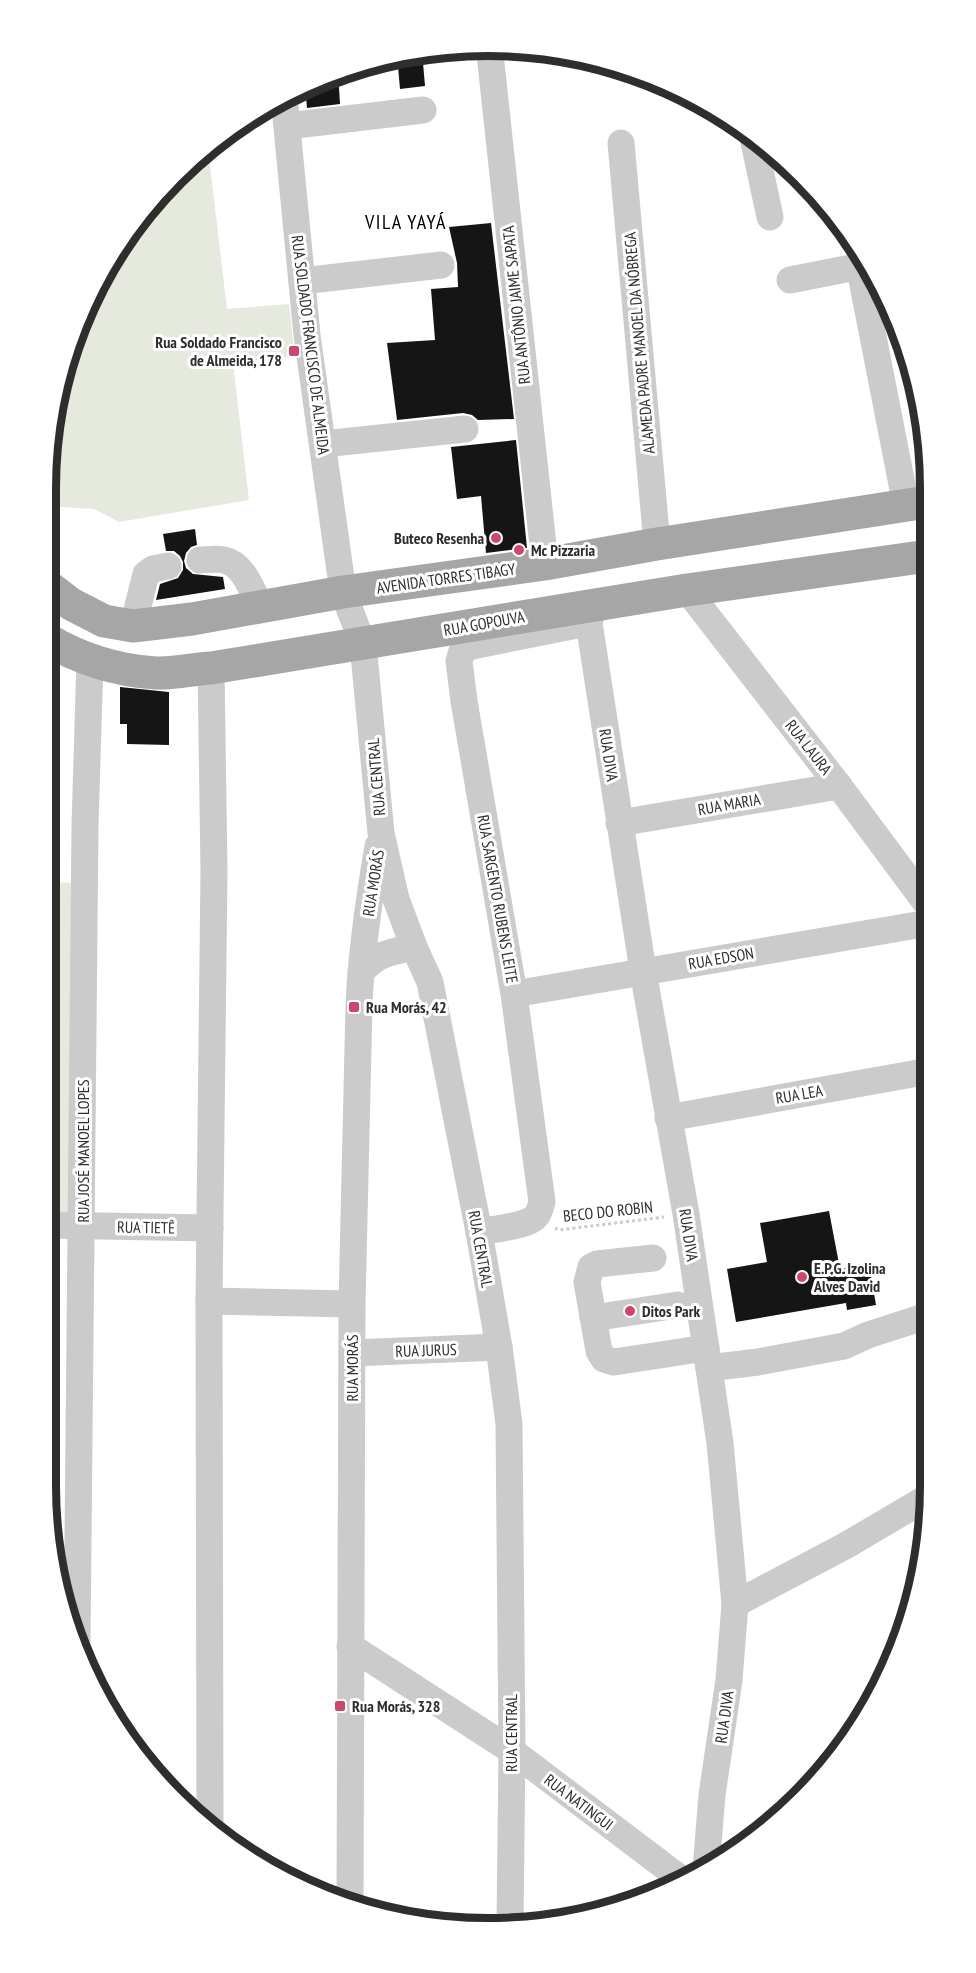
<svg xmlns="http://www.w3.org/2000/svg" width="976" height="1973" viewBox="0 0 976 1973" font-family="'PT Sans Narrow',sans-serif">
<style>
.green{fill:#e6eade}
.building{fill:#151515}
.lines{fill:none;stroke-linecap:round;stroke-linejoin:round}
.path{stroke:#cbcbcb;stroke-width:3;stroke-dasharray:3 3;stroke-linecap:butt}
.minor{stroke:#cbcbcb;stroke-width:27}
.major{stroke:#a6a6a6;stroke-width:33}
.poi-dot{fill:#cf466a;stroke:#fff;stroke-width:2}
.labels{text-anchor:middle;stroke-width:6;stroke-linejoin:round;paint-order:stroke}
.street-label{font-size:16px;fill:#2e2e2e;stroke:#fff}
.poi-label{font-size:16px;font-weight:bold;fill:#2e2e2e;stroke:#fff;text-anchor:start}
.quarter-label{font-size:20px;letter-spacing:1.5px;fill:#000;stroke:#fff}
.rim{fill:none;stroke:#2e2e2e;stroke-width:8}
</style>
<rect width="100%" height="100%" fill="#fff"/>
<!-- green -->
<g class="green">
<path d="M208 148 227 309 289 304 295 357 233 363 249 500 119 522 94 509 45 506 54 401 79 318 120 242 175 175Z"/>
<path d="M45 882 76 883 70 1217H45Z"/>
</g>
<!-- building -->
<g class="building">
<path d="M422 51 425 86 400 89 397 55Z"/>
<path d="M338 73 340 104 307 108 305 86 319 79Z"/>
<path d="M491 223 514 419 478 420 472 415 463 413 397 420 387 343 435 340 431 289 458 287 457 263 449 227Z"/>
<path d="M516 440 527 548 486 553 481 496 457 499 451 447Z"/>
<path d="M195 529 197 545 191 547 186 553 184 561 186 568 193 574 223 577 225 589 156 600 160 584 178 578 183 570V562L180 556 174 551H166L163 534Z"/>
<path d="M120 687 169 692V745L127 744V724H120Z"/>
<path d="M829 1211 840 1269 869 1264 876 1305 847 1310 846 1303 736 1322 727 1269 767 1262 760 1223Z"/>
</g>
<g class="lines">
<!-- path -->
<path class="path" d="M555 1228 559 1230 664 1217"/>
<!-- minor -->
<g class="minor">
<path d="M489 45 545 564"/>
<path d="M284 97 307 335 343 592 363 644 381 833 396 899 414 947 430 982 479 1232 499 1347 509 1424 512 1751 510 1923"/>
<path d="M287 126 423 110"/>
<path d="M752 133 770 217"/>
<path d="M621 143 657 544"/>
<path d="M790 280 851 268 858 271 861 275 906 505"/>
<path d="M302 281 441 265"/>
<path d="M323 444 465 429"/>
<path d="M200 560C207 560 216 558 224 560 244 564 252 591 261 607"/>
<path d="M687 590 839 786 929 907"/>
<path d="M594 605 589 623 643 971 686 1214 720 1443 735 1604 729 1680 712 1795 706 1869"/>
<path d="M133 626 146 574 153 569 168 566"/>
<path d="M619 823 839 786"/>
<path d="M361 972C378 953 390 952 414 947"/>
<path d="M514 994 929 923"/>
<path d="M668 1118 929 1071"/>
<path d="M45 1225 210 1228"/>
<path d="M479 1232C493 1229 521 1227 533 1219 539 1215 540 1208 542 1202L514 994 464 701 459 661 462 651 472 646 582 624"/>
<path d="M653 1258 597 1264 591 1267 587 1282 599 1351 604 1359 614 1362 706 1348"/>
<path d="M209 1301 352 1304"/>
<path d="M593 1318 678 1305"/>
<path d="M352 1353 499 1347"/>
<path d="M709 1368 758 1362 844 1346 868 1335 930 1315"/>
<path d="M735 1604 845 1546 930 1496"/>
<path d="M77 1643 85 825 90 660"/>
<path d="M350 1646 512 1751 685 1882"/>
<path d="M210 1823 209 1301 214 871 211 668"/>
<path d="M350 1904 352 1304 359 1005C361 952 369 899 378 846"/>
</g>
<!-- major -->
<g class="major">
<path d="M45 584 71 604 104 621 133 626 192 619 343 592 545 564 657 544 927 502"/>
<path d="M45 638C77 658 117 671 156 673 174 674 193 669 211 668L687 590 928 556"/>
</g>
</g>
<!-- markers -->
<g class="poi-dot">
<rect x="288" y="345" width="12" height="12" rx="3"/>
<circle cx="496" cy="538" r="6"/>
<circle cx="519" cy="550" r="6"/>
<rect x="348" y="1001" width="12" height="12" rx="3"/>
<circle cx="802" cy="1277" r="6"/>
<circle cx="630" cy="1311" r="6"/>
<rect x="334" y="1700" width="12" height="12" rx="3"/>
</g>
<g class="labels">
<!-- street labels -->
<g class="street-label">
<text transform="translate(516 305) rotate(-96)" y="6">RUA ANTÔNIO JAIME SAPATA</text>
<text transform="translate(639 343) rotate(-95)" y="6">ALAMEDA PADRE MANOEL DA NÓBREGA</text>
<text transform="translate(311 345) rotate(83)" y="6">RUA SOLDADO FRANCISCO DE ALMEIDA</text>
<text transform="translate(446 578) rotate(-8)" y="6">AVENIDA TORRES TIBAGY</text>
<text transform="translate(484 623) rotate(-10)" y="6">RUA GOPOUVA</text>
<text transform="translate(809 747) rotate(52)" y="6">RUA LAURA</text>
<text transform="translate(609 755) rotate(81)" y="6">RUA DIVA</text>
<text transform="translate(376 777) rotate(-95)" y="6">RUA CENTRAL</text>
<text transform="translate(729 804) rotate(-10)" y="6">RUA MARIA</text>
<text transform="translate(373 883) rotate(-81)" y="6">RUA MORÁS</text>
<text transform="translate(498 899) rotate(80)" y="6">RUA SARGENTO RUBENS LEITE</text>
<text transform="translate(721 958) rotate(-10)" y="6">RUA EDSON</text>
<text transform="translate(799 1094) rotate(-10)" y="6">RUA LEA</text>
<text transform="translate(83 1151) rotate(-90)" y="6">RUA JOSÉ MANOEL LOPES</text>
<text transform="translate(608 1211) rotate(-6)" y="6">BECO DO ROBIN</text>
<text transform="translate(146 1227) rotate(1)" y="6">RUA TIETÊ</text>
<text transform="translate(689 1235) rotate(81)" y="6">RUA DIVA</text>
<text transform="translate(481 1249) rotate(80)" y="6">RUA CENTRAL</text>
<text transform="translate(426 1350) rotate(-2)" y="6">RUA JURUS</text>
<text transform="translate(352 1368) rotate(-90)" y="6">RUA MORÁS</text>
<text transform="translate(724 1717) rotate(-82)" y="6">RUA DIVA</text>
<text transform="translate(511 1733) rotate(-90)" y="6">RUA CENTRAL</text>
<text transform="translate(579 1802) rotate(37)" y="6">RUA NATINGUI</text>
</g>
<!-- poi labels -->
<g class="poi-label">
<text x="282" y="348" text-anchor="end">Rua Soldado Francisco<tspan x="282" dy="18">de Almeida, 178</tspan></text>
<text x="484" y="544" text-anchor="end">Buteco Resenha</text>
<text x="531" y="556">Mc Pizzaria</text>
<text x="366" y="1013">Rua Morás, 42</text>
<text x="814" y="1274">E.P.G. Izolina<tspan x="814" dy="18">Alves David</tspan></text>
<text x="642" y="1317">Ditos Park</text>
<text x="352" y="1712">Rua Morás, 328</text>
</g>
<!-- quarter labels -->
<g class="quarter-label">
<text x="406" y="229">VILA YAYÁ</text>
</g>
</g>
<!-- crop -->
<path d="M0 0H976V1973H0ZM488 56H488A432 432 0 0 1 920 488V1486A432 432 0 0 1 488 1918H488A432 432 0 0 1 56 1486V488A432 432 0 0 1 488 56Z" fill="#fff" fill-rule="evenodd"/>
<path class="rim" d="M488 56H488A432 432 0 0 1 920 488V1486A432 432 0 0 1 488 1918H488A432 432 0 0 1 56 1486V488A432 432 0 0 1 488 56Z"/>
</svg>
